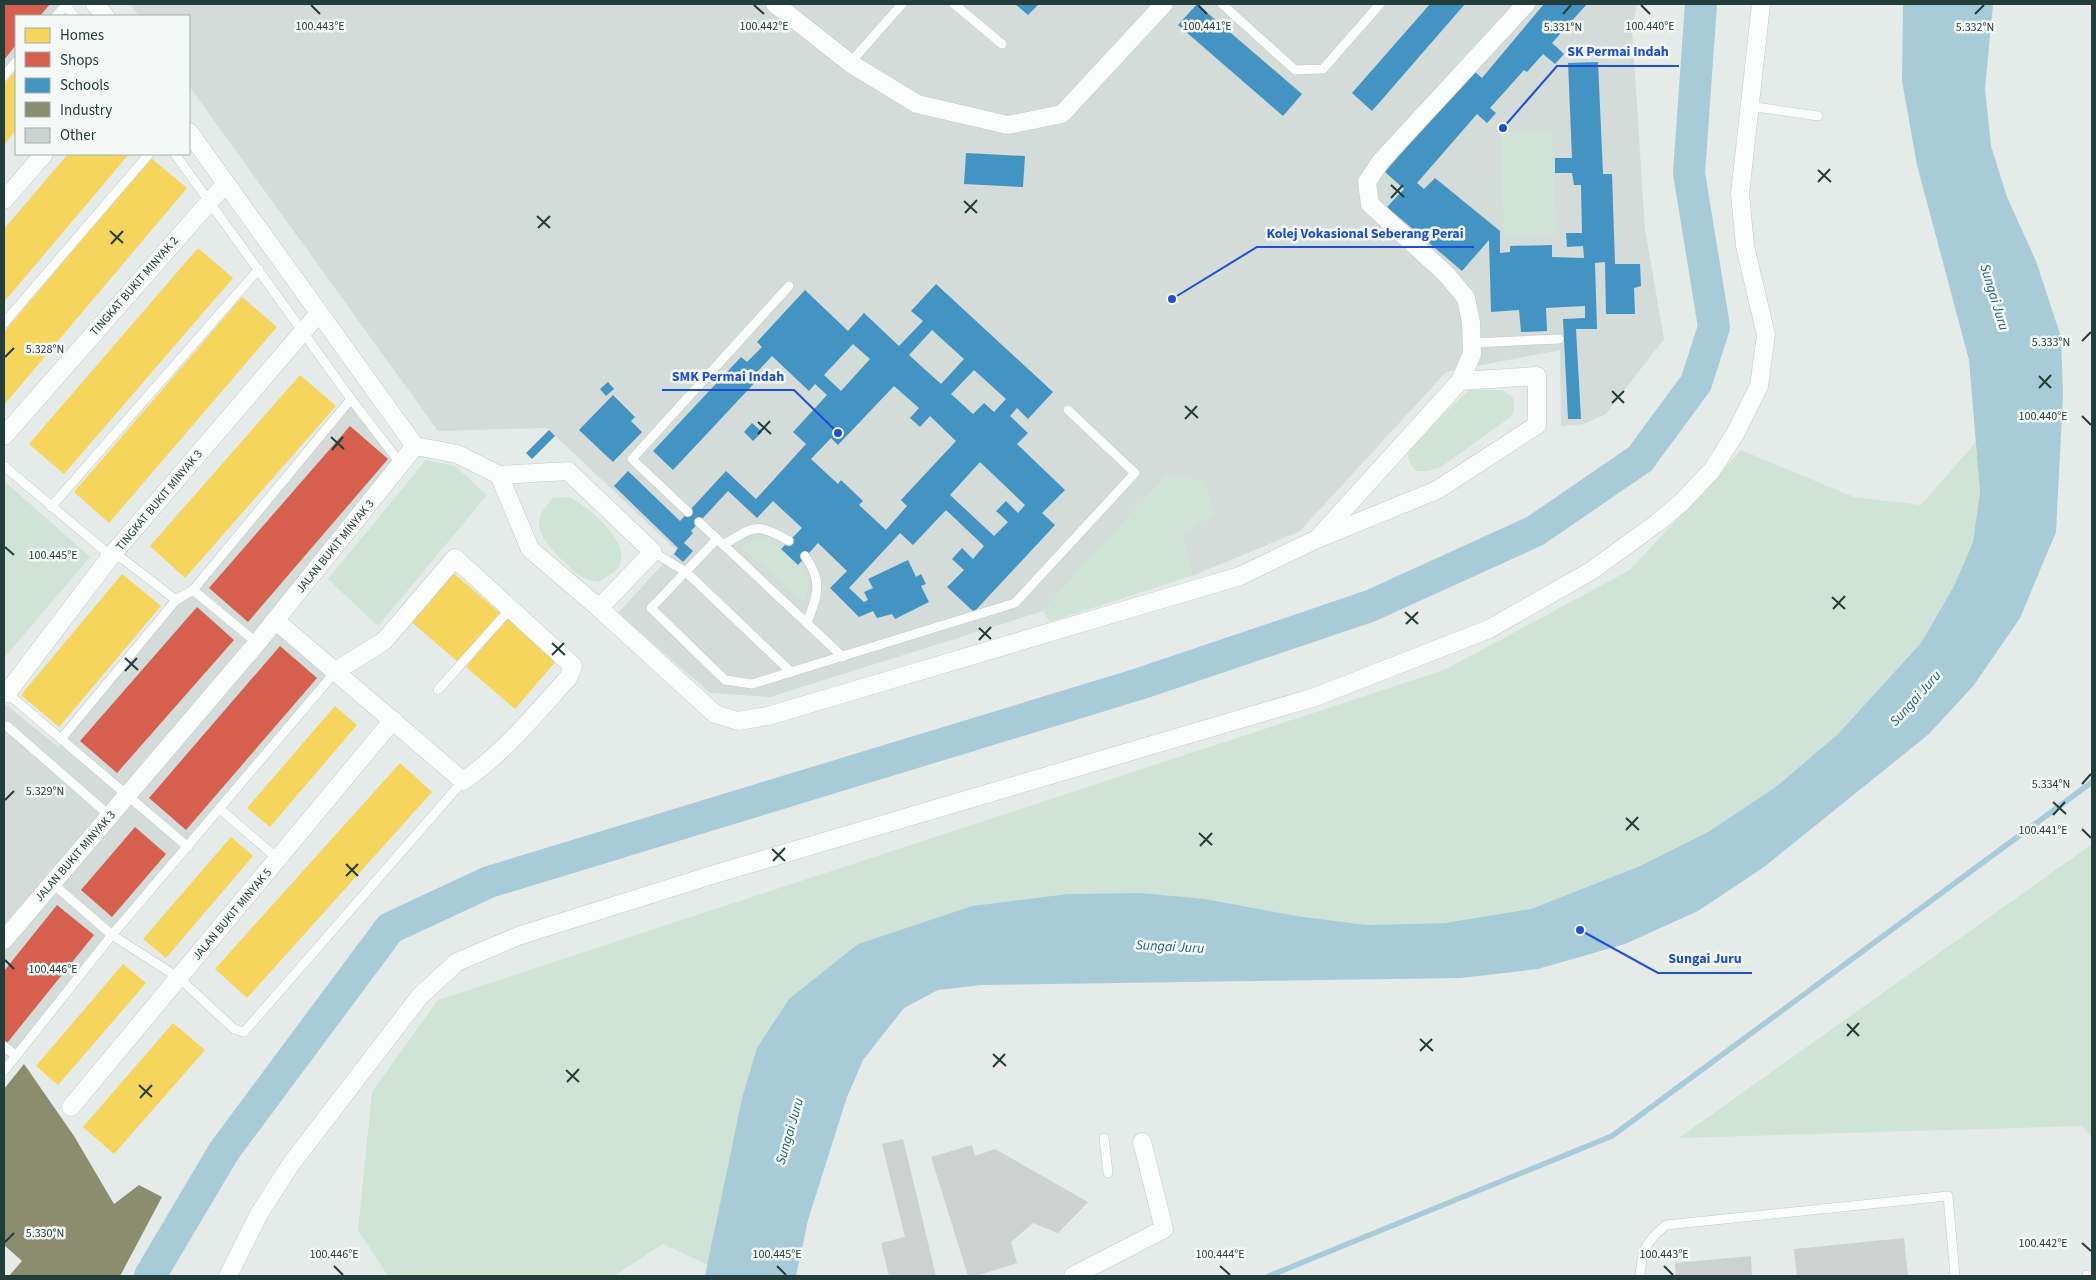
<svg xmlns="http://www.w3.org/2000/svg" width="2096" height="1280" viewBox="0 0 2096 1280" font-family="'Source Sans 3',sans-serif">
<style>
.built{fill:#d3dcd9}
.green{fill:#cfe4d7}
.water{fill:#a7ccd8}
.homes{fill:#f6d55c}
.shops{fill:#d6604d}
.schools{fill:#4393c3;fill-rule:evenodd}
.industry{fill:#8c8c6e}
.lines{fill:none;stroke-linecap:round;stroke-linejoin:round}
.stream{stroke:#a7ccd8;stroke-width:5.5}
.river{stroke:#a7ccd8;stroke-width:32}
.building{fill:#cdd2d0}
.service-casing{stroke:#c2c8c6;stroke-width:10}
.minor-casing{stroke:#c2c8c6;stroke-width:19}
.service{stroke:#fbfcfc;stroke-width:9}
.minor{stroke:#fbfcfc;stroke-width:18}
.ticks{fill:none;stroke:#233e3a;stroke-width:2}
.labels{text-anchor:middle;stroke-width:5;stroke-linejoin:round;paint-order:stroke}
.street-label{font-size:12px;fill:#233e3a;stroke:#f4f9f7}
.water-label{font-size:14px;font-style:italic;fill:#1e617a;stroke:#f4f9f7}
.ticks-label{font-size:12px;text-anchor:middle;fill:#233e3a;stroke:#f4f9f7;stroke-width:5;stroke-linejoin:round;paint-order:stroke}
.leader{fill:none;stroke:#1d4ed8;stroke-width:2}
.callout-dot{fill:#1d4ed8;stroke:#f4f9f7;stroke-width:2}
.callout-label{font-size:14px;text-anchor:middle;font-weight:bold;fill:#1d4ed8;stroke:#f4f9f7;stroke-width:5;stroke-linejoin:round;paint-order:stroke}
</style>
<rect width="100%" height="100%" fill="#e5ebe9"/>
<!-- built -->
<g class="built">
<path d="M4 4H69L58 16H16V64L4 79Z"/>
<path d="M130 4H1637L1632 29 1645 229 1664 339 1606 414 1584 424 1561 426 1560 350 1446 372 1300 531 1192 576 1167 475 1043 611 770 697 710 693 618 613 676 550 547 428 438 431 189 86V16H139Z"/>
<path d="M351 399 401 464 275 620 336 671 4 1062V703L58 747Z"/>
</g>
<!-- green -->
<g class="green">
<path d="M1552 130 1556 234 1504 236 1501 132Z"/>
<path d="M1469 390H1503L1513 398 1514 409 1511 417 1441 467 1428 471H1416C1409 463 1406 457 1410 446Z"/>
<path d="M1976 442 1980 492 1973 542 1954 586 1921 643 1838 734 1777 787 1708 832 1640 866 1531 909 1443 923 1366 925 1297 916 1206 900 1140 893 1067 894 972 906 858 944 742 1098 708 1265 663 1244 614 1276H388L358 1230 372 1092 438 1000 1444 670 1630 570 1741 450 1854 497 1921 505Z"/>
<path d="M426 460 455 466 487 495 378 626 328 579Z"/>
<path d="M1167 475 1204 481 1214 514 1182 535 1192 576 1049 622 1043 611Z"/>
<path d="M4 481 90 557 4 658Z"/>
<path d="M569 497C588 507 626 537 621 561 619 571 607 576 599 582 594 581 588 580 584 578 572 572 538 539 539 525 539 513 546 506 553 498Z"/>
<path d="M762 537C786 547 822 572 803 602L742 547 745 543Z"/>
<path d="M2092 844V1138L2082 1126 1679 1138Z"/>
</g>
<!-- water -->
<path class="water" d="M1903 4H1993L1985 89 1991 146 2007 197 2036 261 2061 337 2063 395 2056 532 2020 618 1974 685 1929 734 1764 867 1698 911 1625 944 1538 969 1460 978 982 985 938 990 904 1008 863 1060 847 1097 808 1220 796 1276H705L742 1098 757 1048 789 999 858 944 972 906 1067 894 1140 893 1205 899 1297 916 1366 925 1444 923 1531 909 1640 866 1708 832 1776 787 1838 734 1921 643 1954 586 1973 542 1980 492 1969 360 1917 165 1902 81Z"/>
<!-- homes -->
<g class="homes">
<path d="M16 70V130L4 145V84Z"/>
<path d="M68 154H129L4 302V229Z"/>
<path d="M151 158 187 188 4 405V332Z"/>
<path d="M198 248 233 278 64 474 29 444Z"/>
<path d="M242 297 277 327 109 523 74 492Z"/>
<path d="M300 375 336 406 185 578 150 546Z"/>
<path d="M450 570 500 613 458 662 408 619Z"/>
<path d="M122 574 161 606 59 727 21 695Z"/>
<path d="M507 618 557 660 515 709 466 667Z"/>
<path d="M335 706 357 725 270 827 247 808Z"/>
<path d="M400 763 432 792 247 998 215 969Z"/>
<path d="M231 837 253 856 166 958 143 939Z"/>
<path d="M123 964 146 983 58 1085 36 1066Z"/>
<path d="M173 1023 205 1050 114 1154 83 1127Z"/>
</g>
<!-- shops -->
<g class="shops">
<path d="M4 4H50L40 16H16V45L4 60Z"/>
<path d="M350 426 388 459 248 622 209 588Z"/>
<path d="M197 607 234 640 117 773 80 741Z"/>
<path d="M280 646 317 678 186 830 149 798Z"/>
<path d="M135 827 166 854 112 917 81 890Z"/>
<path d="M57 905 94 935 7 1043 4 1041V971Z"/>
</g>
<!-- schools -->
<g class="schools">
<path d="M1015 4H1039L1028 15Z"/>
<path d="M1197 4 1302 94 1283 116 1178 25Z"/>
<path d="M1430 4H1465L1372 111 1352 93Z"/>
<path d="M1544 4H1587L1552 43 1564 54 1555 64 1543 54 1527 72 1524 70 1490 108 1496 113 1487 123 1477 114 1417 183 1424 189 1435 178 1500 231V253L1510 252V246L1552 245V257L1584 258 1583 246 1567 247 1566 233H1582L1581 185H1574L1572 173H1555V158H1572L1568 63 1598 62 1603 174H1612L1615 264H1640L1641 286 1634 288 1635 314H1606L1605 262 1595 263 1597 329H1576L1581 419H1568L1563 319 1585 318V306L1546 308 1547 331 1521 332 1519 310 1491 312 1489 240 1462 271 1387 207 1404 189 1385 172 1473 70 1482 78Z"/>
<path d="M966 153 1025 156 1023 187 964 184Z"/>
<path d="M936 284 1053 392 1028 419 1017 408 1010 416 1028 433 1017 444 1065 490 1042 513 1055 525 974 612 947 587 964 570 952 559 962 548 973 559 984 546 946 510 913 545 900 533 849 588 864 602 868 600 864 592 873 588 868 579 908 560 916 577 921 574 926 584 921 586 929 602 895 619 892 614 877 618 873 611 859 617 830 588 847 571 818 543 798 565 781 549 802 528 773 501 757 518 728 491 691 531 693 533 684 543 693 551 683 562 674 554 678 548 614 486 628 471 680 521 726 471 756 499 806 444 793 432 827 395 815 384 809 391 772 356 757 372 761 376 673 470 653 451 741 357 747 362 762 347 757 342 805 290 848 331 864 313 899 346 923 321 911 311ZM932 330 964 359 941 384 909 355ZM853 344 870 359 841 391 824 375ZM974 370 1006 399 994 412 984 403 973 414 951 394ZM894 386 919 408 910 418 920 427 930 416 956 441 901 500 907 506 886 530 859 505 863 501 841 480 838 484 811 459 831 438 838 445ZM980 462 1025 505 1018 513 1006 501 996 511 1008 522 994 536 950 495Z"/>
<path d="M608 382 614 389 606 396 600 389Z"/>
<path d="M613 395 635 417 631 421 642 432 613 462 579 430Z"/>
<path d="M752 423 762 432 753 441 744 432Z"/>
<path d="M549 430 555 436 532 459 526 453Z"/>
</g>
<!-- industry -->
<path class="industry" d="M24 1064 74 1136 114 1204 139 1185 162 1197 120 1276H9L22 1261 4 1245V1089Z"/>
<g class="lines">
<!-- stream -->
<path class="stream" d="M1269 1276 1612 1136 2092 782"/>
<!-- river -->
<path class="river" d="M150 1276 224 1151 390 928 489 882 1139 684 1370 606 1535 531 1640 459 1696 383 1714 327 1689 173 1701 4"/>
</g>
<!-- building -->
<g class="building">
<path d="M903 1139 936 1276H889L881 1243 905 1237 882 1144Z"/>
<path d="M972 1145 975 1156 995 1149 1088 1202 1058 1233 1033 1223 1011 1242 1017 1263 976 1276H968L931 1157Z"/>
<path d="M1904 1238 1908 1276H1797L1794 1249Z"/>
<path d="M1751 1256 1752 1276H1676L1675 1263Z"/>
</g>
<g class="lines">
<defs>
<g id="service">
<path d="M65 4 74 16"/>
<path d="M954 4 1002 44"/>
<path d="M1222 4 1295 70 1323 69 1380 4"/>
<path d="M56 16 66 5"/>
<path d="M850 63 902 4"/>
<path d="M4 76 16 62"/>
<path d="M1749 106 1818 116"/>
<path d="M175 154 351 399 401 464"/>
<path d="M4 323 149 154"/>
<path d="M1472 343 1559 339"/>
<path d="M4 466 111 556 123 559 176 600"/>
<path d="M51 507 259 269"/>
<path d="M688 512 632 459 789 286"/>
<path d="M699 522 843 657"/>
<path d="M717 539 651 608 725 680 752 684 1015 603 1135 473 1068 410"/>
<path d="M723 545C754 527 755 521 789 541"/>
<path d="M653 552 686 572 791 672"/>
<path d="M805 556C824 583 817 595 807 623"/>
<path d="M193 590 257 643"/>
<path d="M438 690 510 609"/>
<path d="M7 693 188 847"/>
<path d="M7 726 110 816"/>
<path d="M61 739 176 600 193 590 351 399"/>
<path d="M220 809 278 859"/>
<path d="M52 883 112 935 179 978 234 1029 244 1032 463 781"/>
<path d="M4 1046 16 1056"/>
<path d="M4 1071 112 935 336 671"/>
<path d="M1104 1138 1108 1173"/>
<path d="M2087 1275 2088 1276"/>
<path d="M1640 1276C1642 1250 1646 1241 1666 1225L1948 1196 1955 1276"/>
</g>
<g id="minor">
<path d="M95 4 105 16"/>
<path d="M775 4 850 63 917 104 1008 125 1062 114 1164 4"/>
<path d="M4 200 44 154"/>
<path d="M1460 381 1472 354 1471 322 1466 298 1447 275 1370 204 1367 182 1381 161 1526 4"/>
<path d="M4 436 226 183"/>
<path d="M415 446 457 454 499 475 530 549 599 608 715 714 738 721 768 716 1240 576 1317 539 1437 490 1537 425V376L1460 381 1317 539"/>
<path d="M499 475 568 471 653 552 599 608"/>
<path d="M275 620 463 781C504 753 536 713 569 677L573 666 455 558 384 641 336 671"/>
<path d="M7 693 111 556 319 313"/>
<path d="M4 940 257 643 415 446 189 132"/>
<path d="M71 1107 393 720"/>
<path d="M228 1276 259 1214 291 1164 420 996 457 962 518 936 715 874 1315 697 1489 629 1591 571 1657 523 1681 503 1712 470 1735 434 1759 386 1766 335 1745 246 1740 194 1761 4"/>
<path d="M1073 1276 1164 1229 1142 1142"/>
</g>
</defs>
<!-- service casing -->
<use href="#service" class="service-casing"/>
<!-- minor casing -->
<use href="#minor" class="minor-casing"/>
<!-- service -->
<use href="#service" class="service"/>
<!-- minor -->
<use href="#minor" class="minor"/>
</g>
<!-- ticks -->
<path class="ticks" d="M311 5 320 14M754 5 764 14M1198 5 1207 14M1641 5 1650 14M1563 14 1571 5M1975 14 1984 5M1818 170 1831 182M1818 182 1830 169M1391 185 1404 197M1391 198 1403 185M964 201 977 213M965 213 977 200M537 216 550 228M538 228 550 216M110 231 123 243M111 244 123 231M2082 341 2091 332M5 357 14 348M2039 376 2051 388M2039 388 2051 375M1612 391 1624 403M1612 403 1624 391M1185 406 1198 418M2082 416 2091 425M1185 419 1197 406M758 422 771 434M758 434 770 421M331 437 344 449M332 450 343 437M5 547 14 555M1832 597 1845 609M1833 609 1845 596M1405 612 1418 624M1406 624 1418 612M979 628 991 639M979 640 991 627M552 643 565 655M552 655 564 643M125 658 138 670M125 671 137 658M2082 784 2091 774M5 800 14 791M2053 802 2066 814M2053 815 2065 802M1626 818 1639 830M2082 829 2091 838M1626 830 1638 817M1199 833 1212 845M1200 846 1212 833M772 849 785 861M773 861 785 848M346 864 358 876M346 876 358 864M5 960 14 969M1847 1024 1859 1036M1847 1036 1859 1023M1420 1039 1433 1051M1420 1051 1432 1039M993 1054 1006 1066M993 1067 1005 1054M566 1070 579 1082M567 1082 579 1069M139 1085 152 1097M140 1098 152 1085M5 1242 14 1233M2082 1243 2091 1251M334 1266 343 1275M777 1266 786 1275M1220 1266 1230 1275M1664 1266 1673 1275"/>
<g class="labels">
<!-- street labels -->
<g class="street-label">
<text transform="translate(134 286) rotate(-49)" y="4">TINGKAT BUKIT MINYAK 2</text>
<text transform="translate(159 500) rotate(-50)" y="4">TINGKAT BUKIT MINYAK 3</text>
<text transform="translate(335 546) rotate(-51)" y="4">JALAN BUKIT MINYAK 3</text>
<text transform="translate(75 856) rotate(-49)" y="4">JALAN BUKIT MINYAK 3</text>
<text transform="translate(232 914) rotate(-50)" y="4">JALAN BUKIT MINYAK 5</text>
</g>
<!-- water labels -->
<g class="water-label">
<text transform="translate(1995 297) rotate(73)" y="5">Sungai Juru</text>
<text transform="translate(1915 698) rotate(-48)" y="5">Sungai Juru</text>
<text transform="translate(1170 946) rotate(3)" y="5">Sungai Juru</text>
<text transform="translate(789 1131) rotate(-74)" y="5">Sungai Juru</text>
</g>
</g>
<g class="ticks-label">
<text x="320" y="30">100.443°E</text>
<text x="1207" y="30">100.441°E</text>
<text x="1650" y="30">100.440°E</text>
<text x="764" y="30">100.442°E</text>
<text x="1563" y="31">5.331°N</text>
<text x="1975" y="31">5.332°N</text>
<text x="2051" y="346">5.333°N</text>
<text x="45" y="353">5.328°N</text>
<text x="2043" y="420">100.440°E</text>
<text x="53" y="559">100.445°E</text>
<text x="2051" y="788">5.334°N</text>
<text x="45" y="795">5.329°N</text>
<text x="2043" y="834">100.441°E</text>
<text x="53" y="973">100.446°E</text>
<text x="45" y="1237">5.330°N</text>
<text x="2043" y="1247">100.442°E</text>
<text x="334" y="1258">100.446°E</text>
<text x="777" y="1258">100.445°E</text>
<text x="1220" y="1258">100.444°E</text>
<text x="1664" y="1258">100.443°E</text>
</g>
<!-- callouts -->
<path class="leader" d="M1503 128L1557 66H1679M1172 299L1257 247H1474M838 433L794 390H662M1580 930L1658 973H1752"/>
<g class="callout-dot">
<circle cx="1503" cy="128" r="5"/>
<circle cx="1172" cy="299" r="5"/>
<circle cx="838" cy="433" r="5"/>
<circle cx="1580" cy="930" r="5"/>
</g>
<g class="callout-label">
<text x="1618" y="56">SK Permai Indah</text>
<text x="1365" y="238">Kolej Vokasional Seberang Perai</text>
<text x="728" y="381">SMK Permai Indah</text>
<text x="1705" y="963">Sungai Juru</text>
</g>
<!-- border -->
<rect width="2096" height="1280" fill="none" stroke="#233e3a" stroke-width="10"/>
<!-- legend -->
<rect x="15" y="15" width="175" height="140" fill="#f4f9f7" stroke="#a0aeab"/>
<rect x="25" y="28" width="25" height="15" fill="#f6d55c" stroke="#a0aeab"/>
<text x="60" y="40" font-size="15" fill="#233e3a">Homes</text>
<rect x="25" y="52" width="25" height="15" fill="#d6604d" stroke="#a0aeab"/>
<text x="60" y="65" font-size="15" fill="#233e3a">Shops</text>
<rect x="25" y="78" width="25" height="15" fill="#4393c3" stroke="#a0aeab"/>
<text x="60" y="90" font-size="15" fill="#233e3a">Schools</text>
<rect x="25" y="102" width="25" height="15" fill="#8c8c6e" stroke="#a0aeab"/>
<text x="60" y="115" font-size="15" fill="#233e3a">Industry</text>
<rect x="25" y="128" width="25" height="15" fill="#cdd2d0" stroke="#a0aeab"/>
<text x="60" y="140" font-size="15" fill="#233e3a">Other</text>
</svg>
